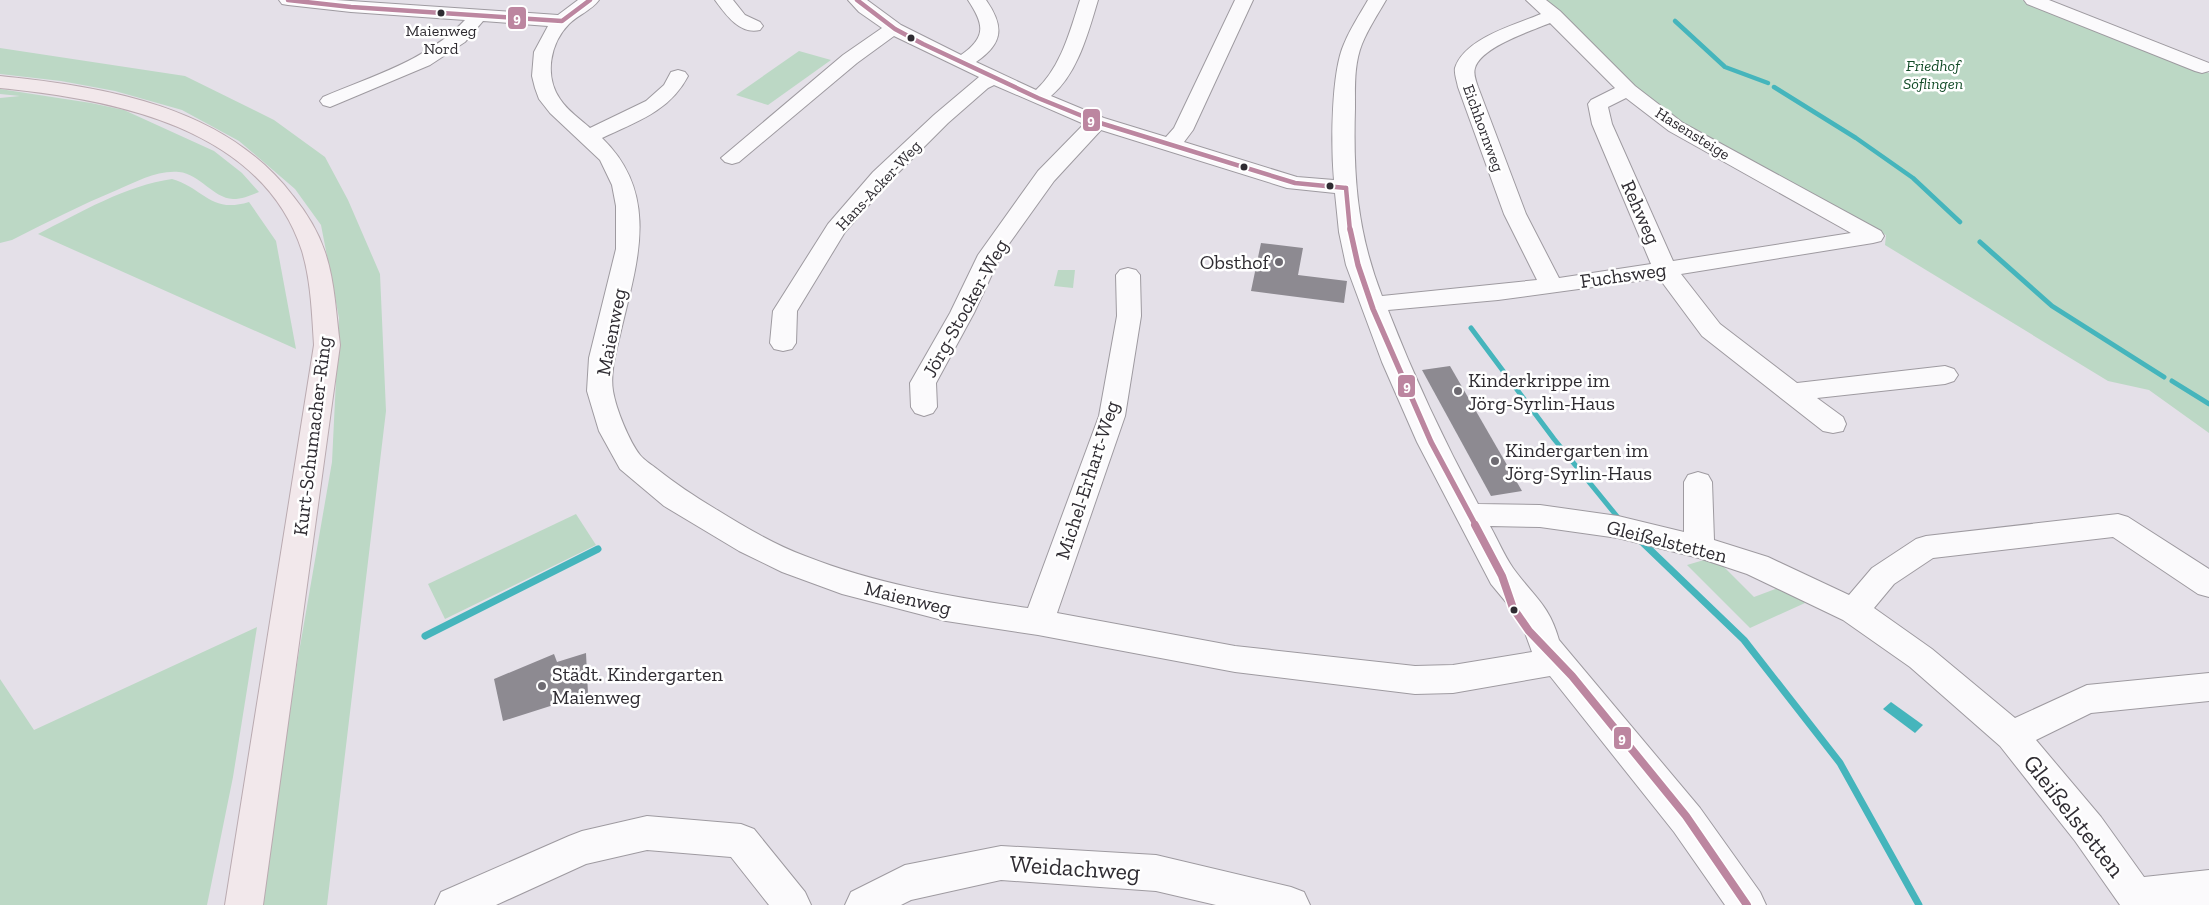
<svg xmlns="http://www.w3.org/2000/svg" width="2209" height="905" viewBox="0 0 2209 905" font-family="'Zilla Slab',serif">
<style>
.green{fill:#bcd8c5}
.water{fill:#45b5bc}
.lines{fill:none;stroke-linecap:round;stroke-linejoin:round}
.stream-far2{stroke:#45b5bc;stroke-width:4.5}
.stream-far1{stroke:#45b5bc;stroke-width:5}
.stream{stroke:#45b5bc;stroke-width:7}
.building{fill:#8d8a91}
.minor-casing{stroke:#9e9aa0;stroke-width:2}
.major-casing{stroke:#baaab0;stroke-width:2}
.minor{fill:#fbfafc;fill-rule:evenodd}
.major{fill:#f2e8eb;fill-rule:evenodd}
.bus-1-far2-casing{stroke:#fff;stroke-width:7}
.bus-1-far1-casing{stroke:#fff;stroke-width:9}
.bus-1-casing{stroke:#fff;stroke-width:11}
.bus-1-far2{stroke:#bc86a0;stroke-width:4.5}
.bus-1-far1{stroke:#bc86a0;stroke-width:5.5}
.bus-1{stroke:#bc86a0;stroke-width:8}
.bus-dot{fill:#2f2c32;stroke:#fff;stroke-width:2}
.poi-dot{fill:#6e6b72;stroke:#fff;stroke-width:2}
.labels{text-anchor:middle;stroke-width:5;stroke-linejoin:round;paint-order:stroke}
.far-bus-label{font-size:16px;fill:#2f2c32;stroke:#fff}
.far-park-label{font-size:16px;font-style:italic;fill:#124b27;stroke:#fff}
.far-street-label{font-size:16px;fill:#2f2c32;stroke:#fff}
.street-label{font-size:20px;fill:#2f2c32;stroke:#fff}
.poi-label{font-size:20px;fill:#2f2c32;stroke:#fff;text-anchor:start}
.near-street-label{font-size:24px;fill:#2f2c32;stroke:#fff}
.line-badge{stroke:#fff;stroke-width:2}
.badge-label{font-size:14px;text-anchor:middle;font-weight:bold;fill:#fff}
</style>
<rect width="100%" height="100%" fill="#e4e0e8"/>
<!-- green -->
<g class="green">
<path d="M1542 0H2022L2209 73V433L2149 390 2108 381 1885 245 1886 235 1869 229 1692 133 1640 92Z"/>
<path d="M0 48 185 76 274 120 325 157 348 200 380 274 386 411 327 905H261L298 658 332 462 339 318 321 225 295 189 239 141 182 110 115 91 61 81 0 74Z"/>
<path d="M799 51 831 60 768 105 736 95Z"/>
<path d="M0 89 91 103 124 110 214 151 242 173 259 192C251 195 243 199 233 199 213 198 200 174 179 172 157 170 136 182 117 190 81 205 47 222 12 240L0 243V98L20 96 0 94Z"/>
<path d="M172 179C204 188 210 214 249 202L276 241 296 349 38 234C79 213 127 185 172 179Z"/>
<path d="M1058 270H1075L1073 288 1054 286Z"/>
<path d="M576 514 596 545 445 619 428 584Z"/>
<path d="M1714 557 1754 597 1786 585 1805 603 1750 628 1687 565Z"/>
<path d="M257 627 233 777 207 905H0V679L34 730Z"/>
</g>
<!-- water -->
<path class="water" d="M1891 702 1923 725 1915 733 1883 709Z"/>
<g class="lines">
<!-- stream-far2 -->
<g class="stream-far2">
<path d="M1675 21 1725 67 1768 83"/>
<path d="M1774 87 1856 138 1913 178 1960 222"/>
</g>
<!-- stream-far1 -->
<g class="stream-far1">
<path d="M1980 242 2052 306 2164 377"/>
<path d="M1471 328 1554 439 1620 520"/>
<path d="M2172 381 2209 404"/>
</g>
<!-- stream -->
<g class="stream">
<path d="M1641 541 1744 640 1840 763 1919 905"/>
<path d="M425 636 598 549"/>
</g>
</g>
<!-- building -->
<g class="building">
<path d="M1261 243 1303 248 1298 275 1347 281 1344 303 1251 291Z"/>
<path d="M1450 366 1522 491 1491 496 1422 370Z"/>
<path d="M586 653 588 694 503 721 494 679 554 654 557 662Z"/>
</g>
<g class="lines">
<defs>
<g id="minor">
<path d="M279 0H336L558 15 578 0H599C592 10 578 15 569 24 550 43 544 76 560 99 567 110 580 119 590 128L646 101 664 85 671 72 678 70 685 72 688 76C670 111 636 122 602 138 662 196 636 265 620 335 616 352 610 373 613 391 616 409 629 441 640 455 644 460 652 465 657 469 676 484 694 496 714 508 743 526 773 544 805 556 876 584 952 597 1028 608L1099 416 1117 316 1116 275 1120 270 1128 268 1136 270 1140 275 1141 316 1125 416 1057 613 1235 646 1415 666 1453 665 1532 652 1520 619 1491 584 1455 515 1417 442 1382 362 1346 265 1339 232 1335 193 1287 188 1101 130 1054 181 1001 255 974 313 936 383 937 407 933 413 924 416 915 413 911 407 910 383 950 313 978 255 1038 171 1084 124 994 85 988 88 948 123 889 182 845 232 797 311 796 343 792 349 783 351 774 349 770 343 773 311 828 224 873 172 934 115 979 77 894 36 857 63 739 162 732 164 725 162 721 158 843 55 882 28 859 12 848 0H867L901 25 961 55C987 37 984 24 968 0H986C1004 26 1004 43 976 62L1036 90C1061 67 1070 31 1080 0H1098C1088 33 1078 73 1051 96L1104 118 1166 137 1174 128 1235 0H1253L1193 130 1184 142 1297 177 1334 180C1331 147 1331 73 1344 44 1350 29 1360 14 1368 0H1386C1378 14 1368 29 1362 44 1354 64 1355 86 1355 108 1353 176 1357 232 1382 296L1537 280 1504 214 1458 87C1457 81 1454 74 1455 68 1465 38 1515 25 1541 14L1526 0H1546L1560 11 1635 86 1683 123 1881 231 1884 236 1881 241 1873 243 1681 274 1720 324 1797 383 1945 366 1954 369 1958 375 1954 381 1945 384 1817 398 1843 417 1846 424 1843 431 1833 433 1823 431 1702 336 1659 278 1498 300 1388 310C1414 377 1444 441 1478 504L1540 505 1618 516 1684 532V482L1688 475 1698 472 1708 475 1712 482 1714 540 1768 557 1849 595 1872 568 1916 539 1926 536 2118 514 2128 517 2209 569V597L2198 594 2113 537 1933 558 1894 584 1874 608 1932 649 2015 718 2087 685 2209 673V701L2091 713 2036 740 2101 817 2144 877 2209 870V905H2120L2075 841 2000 746 1910 667 1843 620 1747 574 1699 558 1618 538 1540 527 1490 526C1498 540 1504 555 1513 568 1533 596 1549 604 1559 640L1700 808 1760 892 1766 905H1725L1674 832 1550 676 1453 693 1415 694 1235 672 1038 635 946 621 842 594 782 572 739 551 664 506 620 469 599 431 587 391 589 358 616 249V206L612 185 600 160 550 113 539 99 535 88 532 76 534 52 548 26 483 21 465 42 430 65 330 107 323 105 320 101 323 97C372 76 428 60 465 20L351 12 288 5 282 4ZM1550 23 1615 88 1591 100 1588 104 1592 124 1651 264 1559 278 1526 214 1478 87C1476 81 1473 74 1475 68 1481 47 1531 31 1550 23ZM1626 98 1669 131 1851 233 1673 261 1612 124 1608 107Z"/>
<path d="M715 0H733L745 15 760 22 763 26 760 30C740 35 726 15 715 0Z"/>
<path d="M2024 0H2049L2209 63V71L2202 73 2195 71 2027 4Z"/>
<path d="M647 816 741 824 754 829 805 892 811 905H769L731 857 647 850 586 864 496 905H435L441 892 569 836 582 831Z"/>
<path d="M1001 846 1156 855 1291 887 1304 892 1310 905H1216L1156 891 1001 880 911 900 901 905H845L851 892 905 865Z"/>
</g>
<path id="major" d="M0 76C106 87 225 106 293 196 306 212 318 231 325 252 335 282 336 314 340 345L263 905H225L314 345C312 314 311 281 302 251 262 127 112 99 0 88Z"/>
</defs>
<!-- minor casing -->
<use href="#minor" class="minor-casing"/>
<!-- major casing -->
<use href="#major" class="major-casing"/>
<!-- minor -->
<use href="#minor" class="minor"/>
<!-- major -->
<use href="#major" class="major"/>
<defs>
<g id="bus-1-far2">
<path d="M288 0 351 7 562 21 590 0"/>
<path d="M857 0 895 29 923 44 1038 98 1097 122 1295 183 1346 188"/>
<path d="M1346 188 1350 231"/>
</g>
<path id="bus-1-far1" d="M1350 229 1358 265 1373 309 1431 442 1476 526"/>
<path id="bus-1" d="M1475 525 1502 576 1513 608 1529 631 1572 676 1686 816 1747 905"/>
</defs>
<!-- bus-1-far2 casing -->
<use href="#bus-1-far2" class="bus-1-far2-casing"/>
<!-- bus-1-far1 casing -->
<use href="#bus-1-far1" class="bus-1-far1-casing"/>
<!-- bus-1 casing -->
<use href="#bus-1" class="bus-1-casing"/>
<!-- bus-1-far2 -->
<use href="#bus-1-far2" class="bus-1-far2"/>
<!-- bus-1-far1 -->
<use href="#bus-1-far1" class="bus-1-far1"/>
<!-- bus-1 -->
<use href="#bus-1" class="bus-1"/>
</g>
<!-- markers -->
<g class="bus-dot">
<circle cx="441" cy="13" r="4.5"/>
<circle cx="911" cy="38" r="4.5"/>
<circle cx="1244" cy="167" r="4.5"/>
<circle cx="1330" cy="186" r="4.5"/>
<circle cx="1514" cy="610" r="4.5"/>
</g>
<g class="poi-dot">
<circle cx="1279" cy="262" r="5"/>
<circle cx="1458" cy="391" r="5"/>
<circle cx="1495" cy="461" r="5"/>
<circle cx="542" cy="686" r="5"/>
</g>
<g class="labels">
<!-- far-bus labels -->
<g class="far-bus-label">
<text x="441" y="36">Maienweg<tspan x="441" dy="18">Nord</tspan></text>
</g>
<!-- far-park labels -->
<g class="far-park-label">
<text x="1933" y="71">Friedhof<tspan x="1933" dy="18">Söflingen</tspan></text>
</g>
<!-- far-street labels -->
<g class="far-street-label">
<text transform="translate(1484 128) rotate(70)" y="6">Eichhornweg</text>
<text transform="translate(1693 133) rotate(32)" y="6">Hasensteige</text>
<text transform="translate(878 185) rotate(-47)" y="6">Hans-Acker-Weg</text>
</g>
<!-- street labels -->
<g class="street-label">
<text transform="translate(1641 212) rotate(66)" y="7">Rehweg</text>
<text transform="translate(1623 275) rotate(-8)" y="7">Fuchsweg</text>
<text transform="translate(965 308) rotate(-61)" y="7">Jörg-Stocker-Weg</text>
<text transform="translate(611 332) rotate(-79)" y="7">Maienweg</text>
<text transform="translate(312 436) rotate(-83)" y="7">Kurt-Schumacher-Ring</text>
<text transform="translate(1087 480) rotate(-72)" y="7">Michel-Erhart-Weg</text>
<text transform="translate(1667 541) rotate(14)" y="7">Gleißelstetten</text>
<text transform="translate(908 598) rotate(14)" y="7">Maienweg</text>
</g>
<!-- poi labels -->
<g class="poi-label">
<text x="1269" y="269" text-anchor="end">Obsthof</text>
<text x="1468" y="387">Kinderkrippe im<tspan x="1468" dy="23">Jörg-Syrlin-Haus</tspan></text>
<text x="1505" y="457">Kindergarten im<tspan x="1505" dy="23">Jörg-Syrlin-Haus</tspan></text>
<text x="552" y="681">Städt. Kindergarten<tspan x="552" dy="23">Maienweg</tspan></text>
</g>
<!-- near-street labels -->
<g class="near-street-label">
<text transform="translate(2074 816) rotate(52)" y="8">Gleißelstetten</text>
<text transform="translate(1075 868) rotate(4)" y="8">Weidachweg</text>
</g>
</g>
<g class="line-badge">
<rect x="507" y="6" width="20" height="24" rx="5" fill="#bc86a0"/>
<rect x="1082" y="108" width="19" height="24" rx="5" fill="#bc86a0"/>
<rect x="1397" y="374" width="19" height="24" rx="5" fill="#bc86a0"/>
<rect x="1613" y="726" width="19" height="24" rx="5" fill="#bc86a0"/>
</g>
<g class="badge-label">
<text x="517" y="23">9</text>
<text x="1091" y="125">9</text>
<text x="1407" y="391">9</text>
<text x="1622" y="743">9</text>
</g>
</svg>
